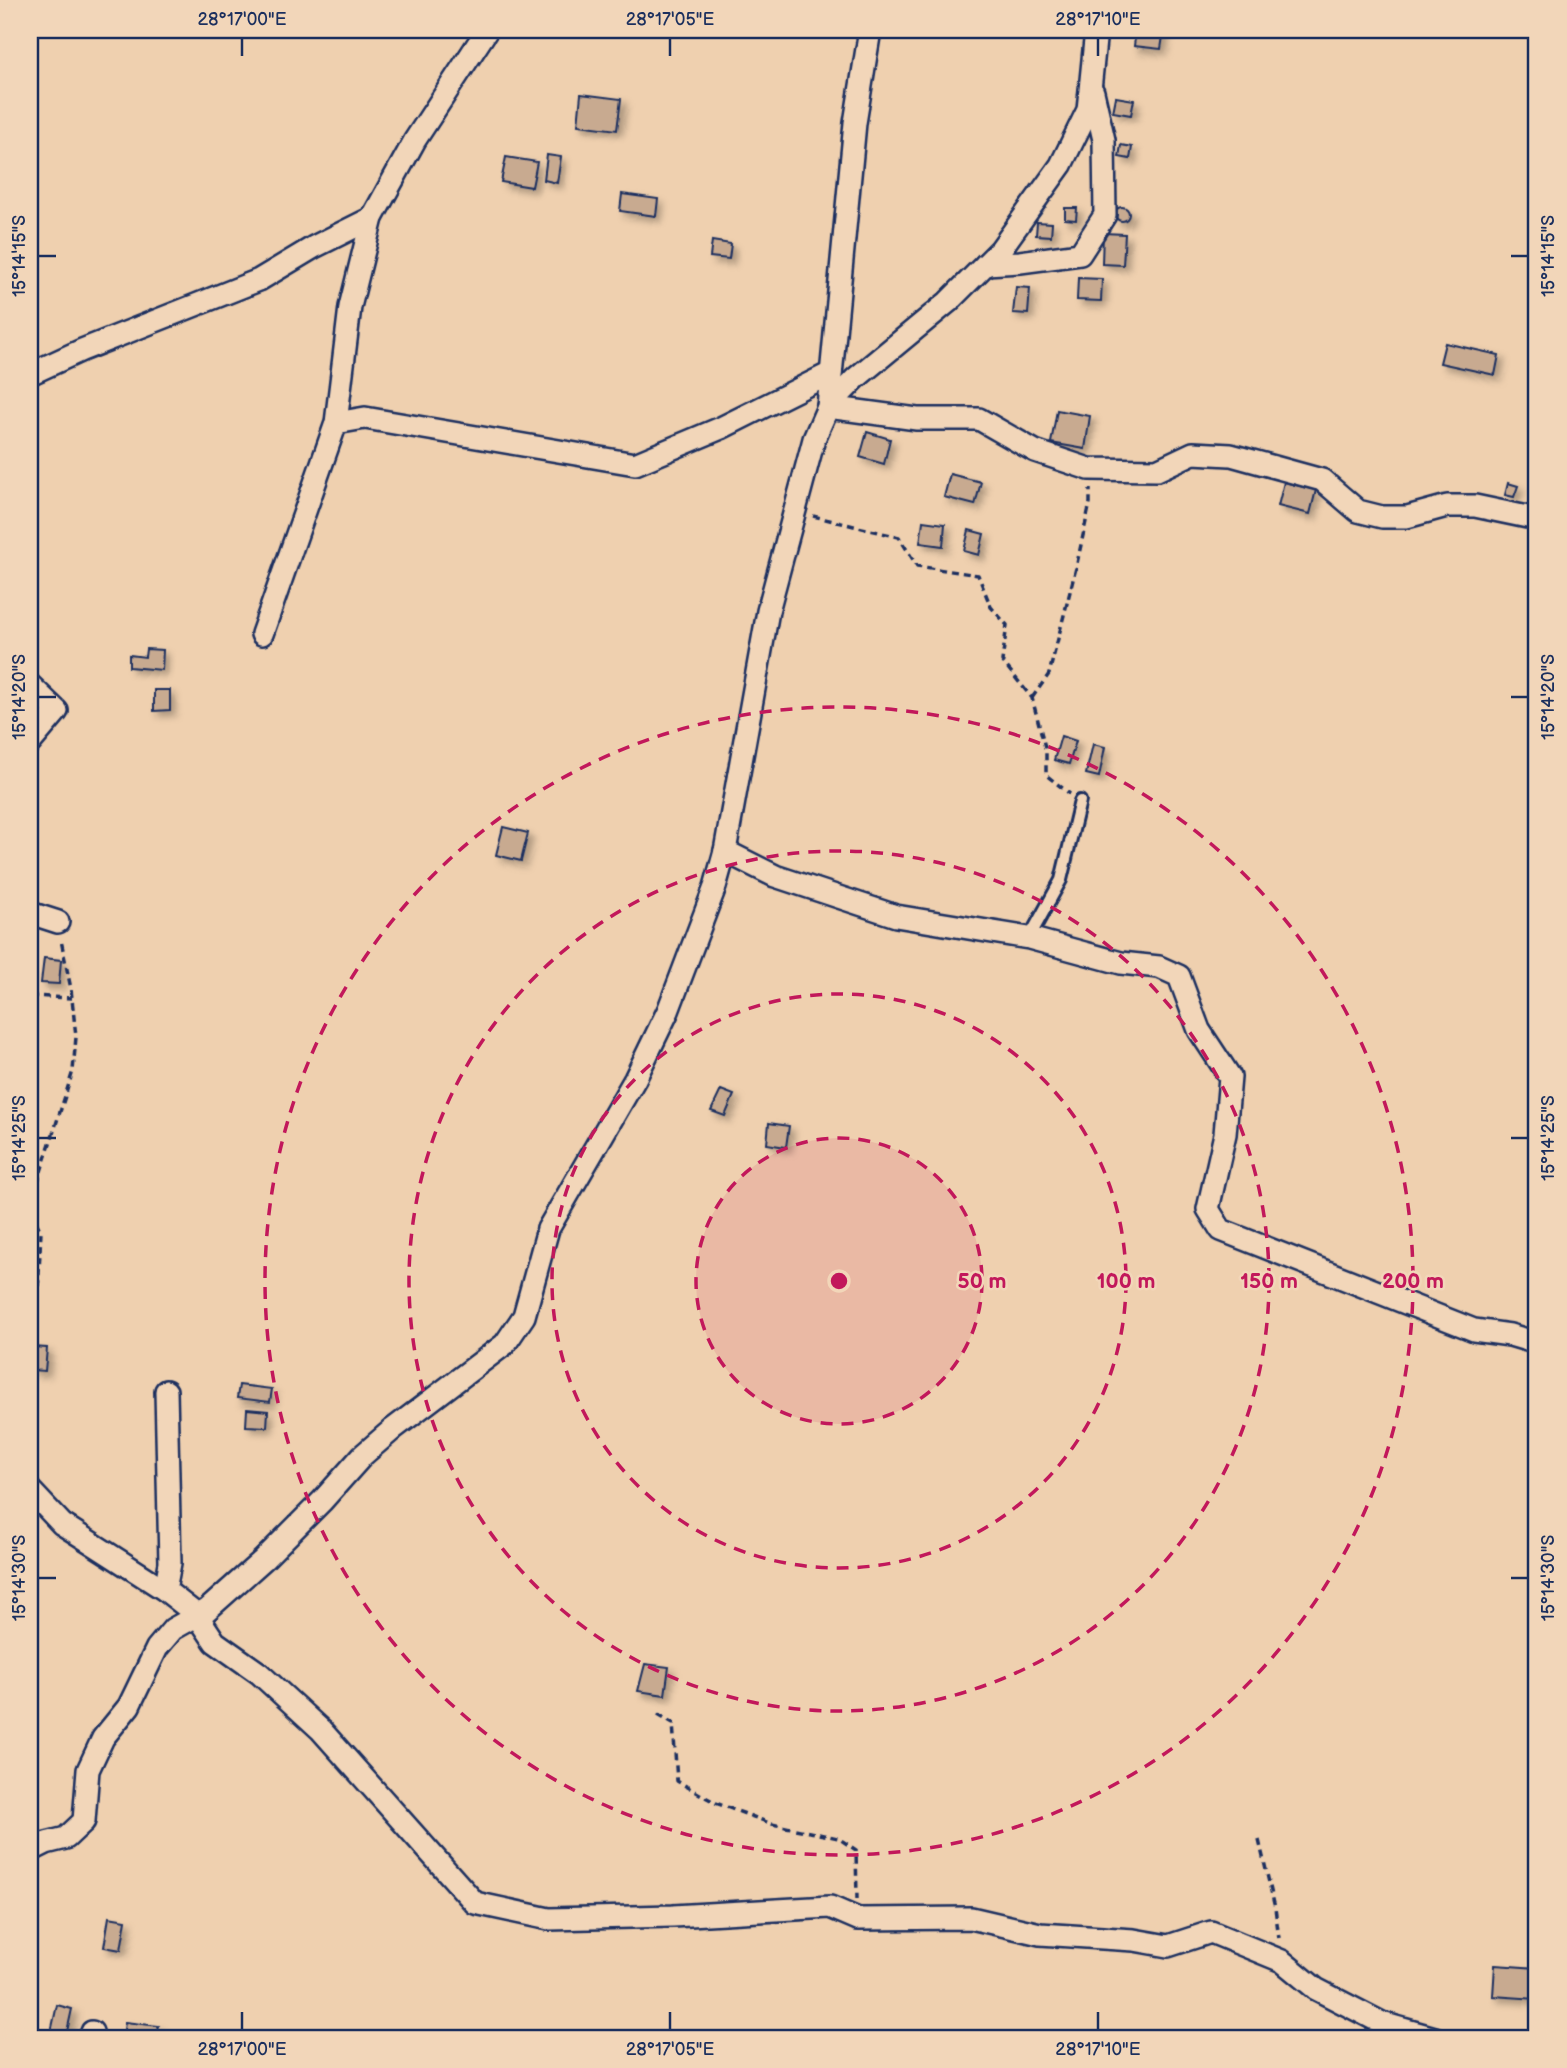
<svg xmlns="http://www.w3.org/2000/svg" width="1567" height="2068" viewBox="0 0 1567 2068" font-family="'Balsamiq Sans',sans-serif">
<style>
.building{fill:#c8aa90;stroke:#1b2f5e;stroke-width:2;filter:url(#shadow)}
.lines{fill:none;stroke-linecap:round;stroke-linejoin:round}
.service-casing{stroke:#1b2f5e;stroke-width:16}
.minor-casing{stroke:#1b2f5e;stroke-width:26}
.path{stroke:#1b2f5e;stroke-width:3.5;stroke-dasharray:7 5;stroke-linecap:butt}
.service{stroke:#f2d6b9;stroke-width:10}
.minor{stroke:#f2d6b9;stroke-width:21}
.ticks{fill:none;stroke:#1b2f5e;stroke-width:2.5}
.ring{fill:none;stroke:#c2185b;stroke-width:3.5;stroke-dasharray:12 9}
.centre{fill:#c2185b;stroke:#f2d6b9;stroke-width:3.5}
.ring-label{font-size:21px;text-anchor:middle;font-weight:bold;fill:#c2185b;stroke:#f2d6b9;stroke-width:5;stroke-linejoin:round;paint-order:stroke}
.neatline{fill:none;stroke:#1b2f5e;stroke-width:2.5}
.ticks-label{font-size:18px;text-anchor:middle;fill:#1b2f5e}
</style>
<defs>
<filter id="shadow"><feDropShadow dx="5" dy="5" stdDeviation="3.5" flood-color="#0004"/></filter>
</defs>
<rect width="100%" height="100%" fill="#efd0af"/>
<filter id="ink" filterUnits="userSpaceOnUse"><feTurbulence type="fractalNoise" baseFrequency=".0143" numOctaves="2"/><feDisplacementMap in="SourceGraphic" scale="14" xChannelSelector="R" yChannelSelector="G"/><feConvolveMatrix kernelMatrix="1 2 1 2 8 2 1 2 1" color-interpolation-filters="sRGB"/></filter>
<g filter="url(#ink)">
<!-- building -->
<g class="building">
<path d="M1136 30H1164L1161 49 1134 46Z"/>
<path d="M581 94 621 99 617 130 578 125Z"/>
<path d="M1116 97 1134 100 1131 115 1113 112Z"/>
<path d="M1121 145 1132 147 1130 159 1119 157Z"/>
<path d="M547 155 561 157 557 183 544 180Z"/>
<path d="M506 157 537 162 532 187 501 182Z"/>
<path d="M622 194 658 199 656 216 620 211Z"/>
<circle cx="1122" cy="214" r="7"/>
<path d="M1065 208H1077L1076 220 1065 219Z"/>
<path d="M1037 222 1052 223 1051 236 1036 235Z"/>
<path d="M1103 233 1125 234 1123 265 1102 264Z"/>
<path d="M712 241 731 244 729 259 710 257Z"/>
<path d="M1078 278 1102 279 1101 301 1077 300Z"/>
<path d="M1016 287 1030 288 1028 314 1013 313Z"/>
<path d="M1445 343 1499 355 1495 375 1440 363Z"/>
<path d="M1057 410 1090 416 1085 449 1051 443Z"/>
<path d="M867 432 890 439 884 464 860 457Z"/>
<path d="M950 474 981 482 975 505 944 497Z"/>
<path d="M1284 482 1316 490 1310 514 1278 506Z"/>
<path d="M1508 483 1518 486 1514 497 1505 495Z"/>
<path d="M923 521 945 524 943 546 920 543Z"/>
<path d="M969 530 984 534 979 555 964 551Z"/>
<path d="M146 649 163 650 162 670 129 667V655L145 657Z"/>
<path d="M154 690H170V710L154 711Z"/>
<path d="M1061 736 1076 741 1069 764 1054 760Z"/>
<path d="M1093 744 1105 747 1099 777 1086 774Z"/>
<path d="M503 827 528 833 521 861 496 855Z"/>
<path d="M44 958 61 960 59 984 41 983Z"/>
<path d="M721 1090 734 1095 725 1116 711 1111Z"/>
<path d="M769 1123 789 1126 786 1147 767 1144Z"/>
<path d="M32 1347 47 1348 45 1371 31 1370Z"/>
<path d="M239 1385 272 1389 270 1402 237 1398Z"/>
<path d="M247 1409 268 1411 267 1427 246 1426Z"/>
<path d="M645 1664 669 1667 665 1695 638 1691Z"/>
<path d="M109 1917 126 1920 121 1950 104 1947Z"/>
<path d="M1495 1965 1537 1968V1999L1493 1996Z"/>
<path d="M57 2005 72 2009 66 2036 51 2032Z"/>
<path d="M125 2022 159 2026 157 2038H123Z"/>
</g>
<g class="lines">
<defs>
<path id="service" d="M1029 938 1061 880 1080 801"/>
<g id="minor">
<path d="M986 264 1020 262 1080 254 1105 215 1104 140 1093 92"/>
<path d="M30 374 82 350 259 280 314 247 372 218"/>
<path d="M828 407 917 419H979L1035 451 1089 469 1157 470 1193 453 1231 455 1322 480 1358 511 1382 517H1407L1447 506H1475L1537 519"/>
<path d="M828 407 856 378 948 302 1000 250 1061 165 1088 110 1096 30"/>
<path d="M336 423 350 307 372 218 415 140 487 30"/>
<path d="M262 634 336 423 365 418 635 464 721 428 831 373"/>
<path d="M30 685 57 711 30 743"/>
<path d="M725 851 775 876 896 916 1029 938 1121 963 1159 967 1179 976 1199 1030 1230 1077 1225 1134 1208 1209 1221 1230 1474 1330 1510 1335 1537 1343"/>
<path d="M30 913 58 922"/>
<path d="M30 1490 62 1524 165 1590 197 1615 215 1642 259 1673 321 1730 475 1903 549 1919 673 1916 830 1907 858 1919 971 1918 1040 1934 1134 1940 1168 1946 1211 1932 1282 1961 1316 1989 1382 2023 1435 2038"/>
<path d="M165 1590 170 1563 166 1391"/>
<path d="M30 1851 46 1843 66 1838 84 1821 88 1770 103 1738 129 1706 157 1648 173 1629 207 1610 263 1560 322 1501 363 1455 393 1429 505 1344 524 1316 548 1229 635 1079 668 1011 715 887 725 851 768 611 814 439 828 407 855 123 870 30"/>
<path d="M90 2038 92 2032"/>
</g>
</defs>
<!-- service casing -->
<use href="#service" class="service-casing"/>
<!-- minor casing -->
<use href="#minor" class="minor-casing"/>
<!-- path -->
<g class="path">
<path d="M813 516 899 537 917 566 978 575 991 607 1007 625 1002 661 1032 698 1046 751V775L1070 794"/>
<path d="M1032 698 1049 674 1076 568 1090 503V489"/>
<path d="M30 996 72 998"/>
<path d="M30 1206 73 1071 76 1037 71 989 61 940"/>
<path d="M30 1211 41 1231 36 1334"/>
<path d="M658 1714 673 1723 677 1781 716 1803 772 1824 838 1838 856 1850 857 1899"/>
<path d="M1259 1840 1275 1908 1279 1938"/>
</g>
<!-- service -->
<use href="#service" class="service"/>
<!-- minor -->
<use href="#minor" class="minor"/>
</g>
</g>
<!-- ticks -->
<path class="ticks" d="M242 38V56M670 38V56M1098 38V56M38 256H56M1511 256H1528M38 697H56M1511 697H1528M38 1138H56M1511 1138H1528M38 1578H56M1511 1578H1528M242 2012V2030M670 2012V2030M1098 2012V2030"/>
<!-- distance rings -->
<circle cx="839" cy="1281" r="143" fill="#c2185b" fill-opacity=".12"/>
<g class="ring">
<circle cx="839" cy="1281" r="143"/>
<circle cx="839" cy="1281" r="287"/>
<circle cx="839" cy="1281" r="430"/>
<circle cx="839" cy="1281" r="574"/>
</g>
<circle cx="839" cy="1281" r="10" class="centre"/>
<g class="ring-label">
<text x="982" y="1288">50 m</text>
<text x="1126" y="1288">100 m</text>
<text x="1269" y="1288">150 m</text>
<text x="1413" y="1288">200 m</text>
</g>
<!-- margin -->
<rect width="1567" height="2068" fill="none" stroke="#f2d6b9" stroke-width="77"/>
<rect x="38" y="38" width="1490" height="1992" class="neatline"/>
<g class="ticks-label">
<text x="242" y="25">28°17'00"E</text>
<text x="670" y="25">28°17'05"E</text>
<text x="1098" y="25">28°17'10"E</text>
<text transform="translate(19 256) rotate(-90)" y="6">15°14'15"S</text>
<text transform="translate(1548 256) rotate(-90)" y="6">15°14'15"S</text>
<text transform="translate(19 697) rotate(-90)" y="6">15°14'20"S</text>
<text transform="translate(1548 697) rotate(-90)" y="6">15°14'20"S</text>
<text transform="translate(19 1138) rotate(-90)" y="6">15°14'25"S</text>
<text transform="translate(1548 1138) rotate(-90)" y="6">15°14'25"S</text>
<text transform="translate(19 1578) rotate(-90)" y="6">15°14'30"S</text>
<text transform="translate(1548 1578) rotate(-90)" y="6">15°14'30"S</text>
<text x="242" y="2055">28°17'00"E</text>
<text x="670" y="2055">28°17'05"E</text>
<text x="1098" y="2055">28°17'10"E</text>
</g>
</svg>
